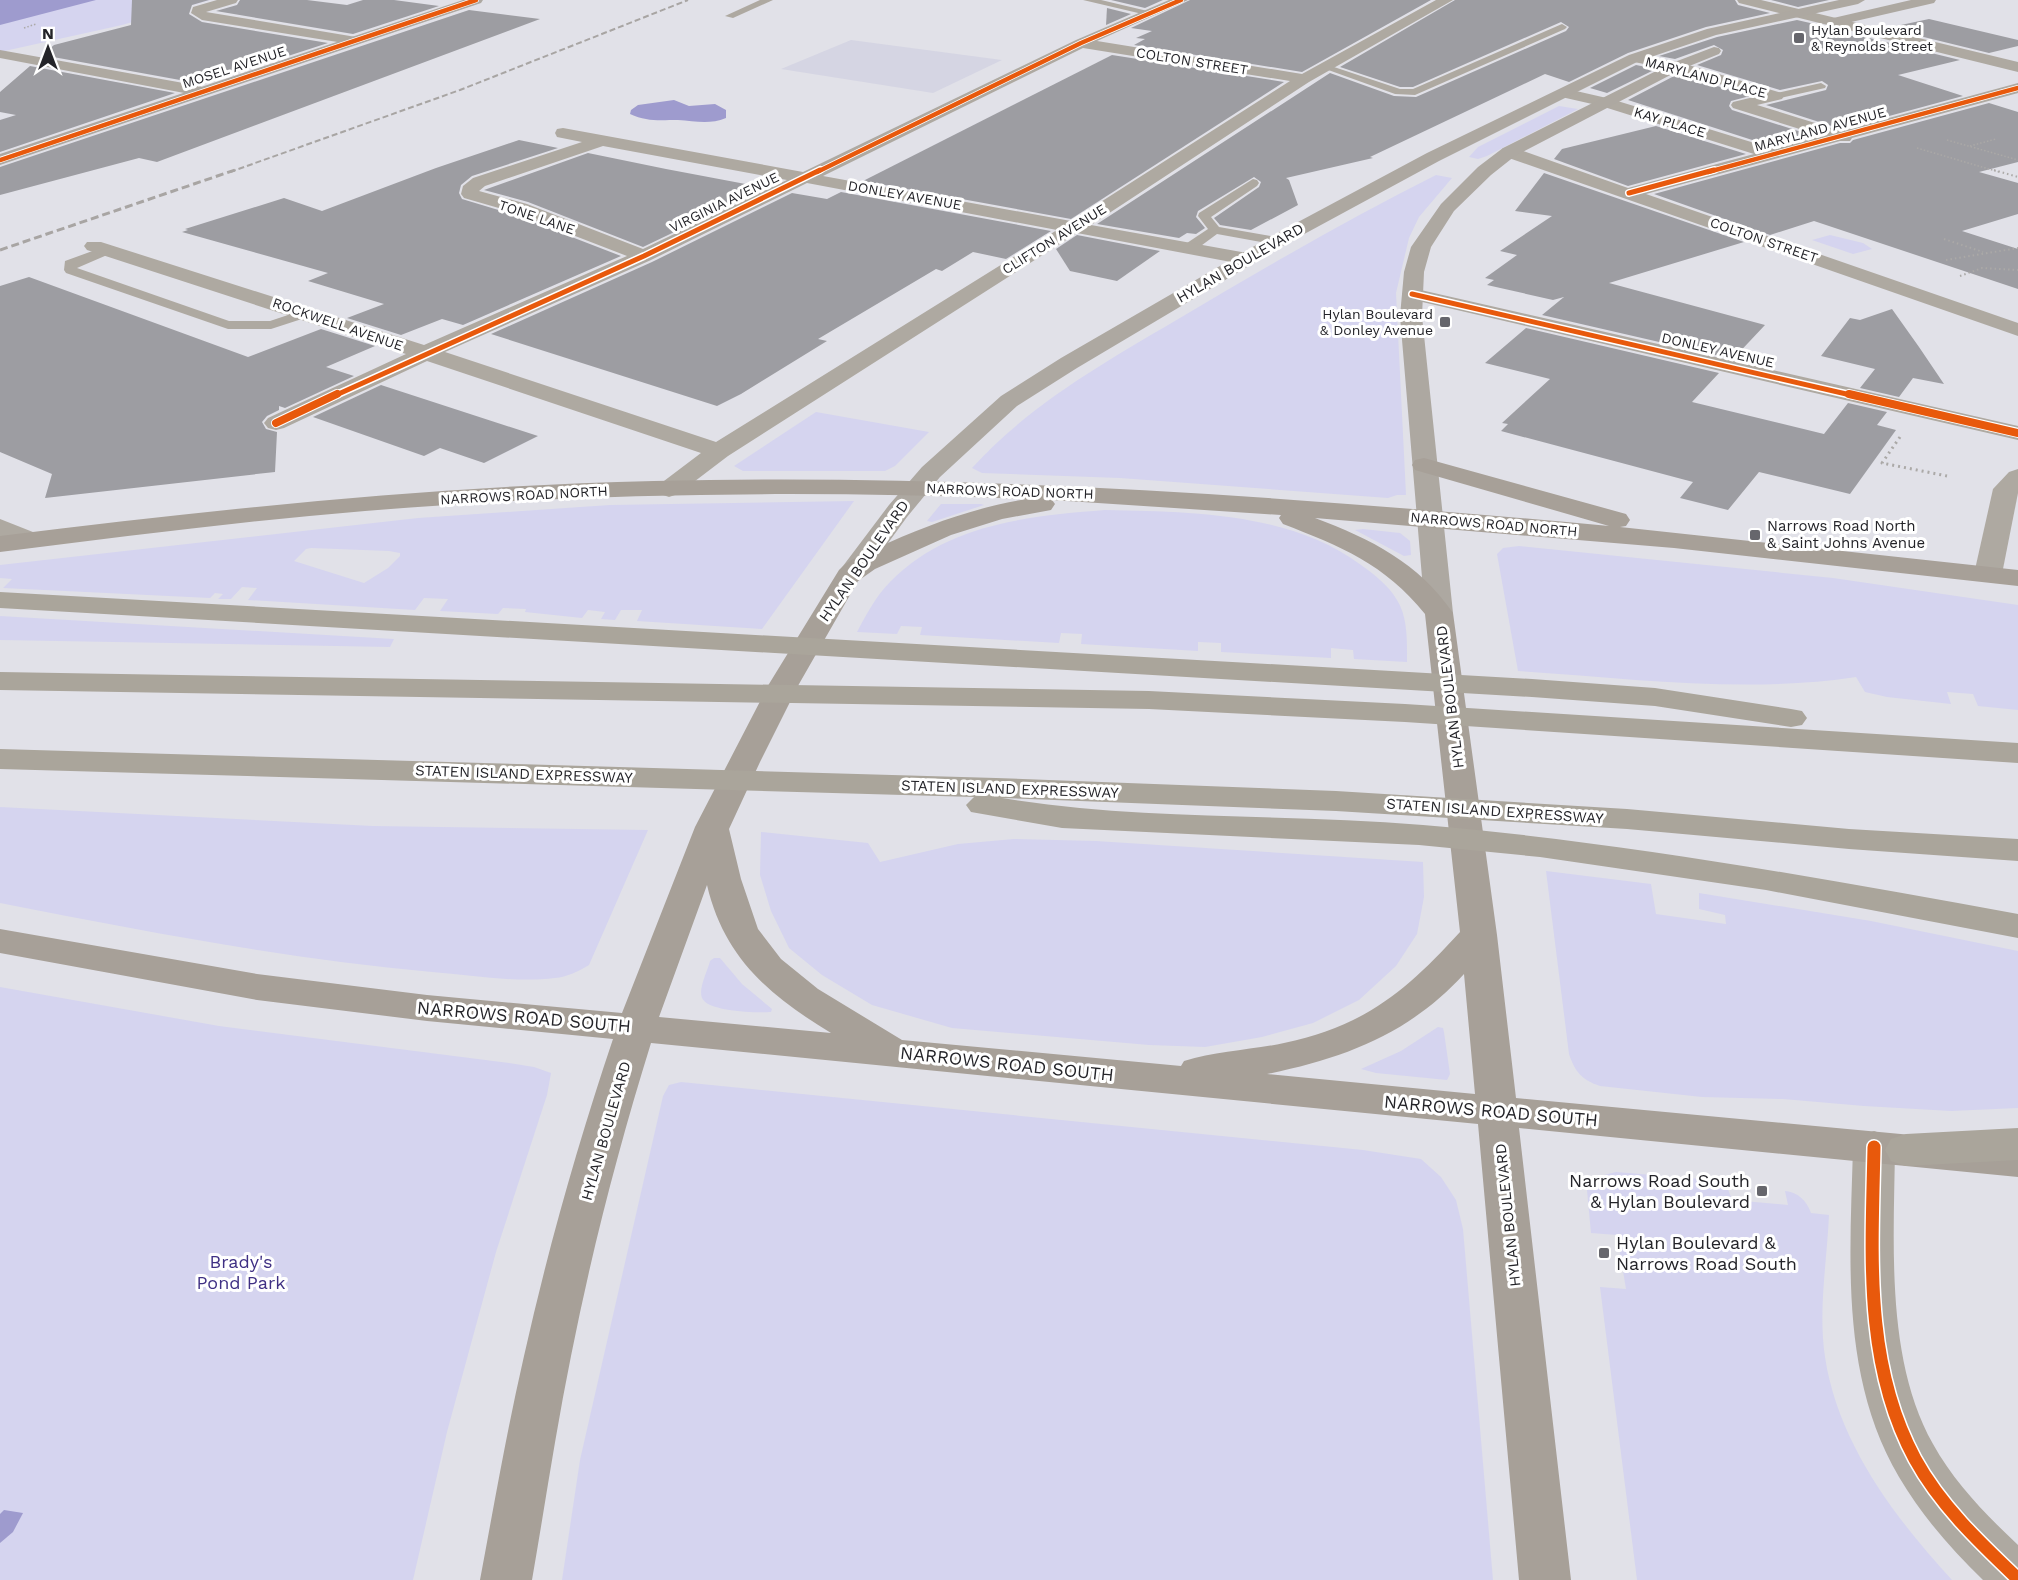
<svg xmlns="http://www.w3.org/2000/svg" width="2018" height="1580" viewBox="0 0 2018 1580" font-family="'Work Sans',sans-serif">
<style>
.built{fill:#d5d5e3}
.green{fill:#d5d4ef;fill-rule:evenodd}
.water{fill:#9e9bce}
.building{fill:#9d9da2}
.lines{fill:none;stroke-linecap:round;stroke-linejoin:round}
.path-far2{stroke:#aba9a7;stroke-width:1.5;stroke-dasharray:1.5 2;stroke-linecap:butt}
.path-far1{stroke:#aba9a7;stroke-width:2;stroke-dasharray:1.5 3;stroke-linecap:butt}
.path{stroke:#aba9a7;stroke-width:3;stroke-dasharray:2 4;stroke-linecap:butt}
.lane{fill:#aea9a1;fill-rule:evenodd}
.street{fill:#aea9a1;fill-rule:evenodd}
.secondary{fill:#ada8a1;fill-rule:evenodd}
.primary{fill:#a7a098;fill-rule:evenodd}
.highway{fill:#aaa59b;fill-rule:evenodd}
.rail-far1{stroke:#a8a5a3;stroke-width:2;stroke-dasharray:6 3;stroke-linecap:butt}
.rail{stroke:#a8a5a3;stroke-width:3;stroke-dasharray:8 4;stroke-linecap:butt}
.cycleway-far3-casing{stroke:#fff;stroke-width:6}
.cycleway-far2-casing{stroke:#fff;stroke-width:8}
.cycleway-far1-casing{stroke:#fff;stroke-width:10}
.cycleway-casing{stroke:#fff;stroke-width:16}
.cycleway-far3{stroke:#e8590c;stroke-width:4.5}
.cycleway-far2{stroke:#e8590c;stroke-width:5}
.cycleway-far1{stroke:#e8590c;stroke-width:8}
.cycleway{stroke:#e8590c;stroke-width:13}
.poi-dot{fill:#66666c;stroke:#fff;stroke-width:2}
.labels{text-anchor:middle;stroke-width:6;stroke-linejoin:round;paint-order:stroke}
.far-poi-label{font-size:14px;fill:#242429;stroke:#fff;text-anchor:start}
.far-street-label{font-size:14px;fill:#242429;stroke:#fff}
.street-label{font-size:15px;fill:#242429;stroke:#fff}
.poi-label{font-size:15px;fill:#242429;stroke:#fff;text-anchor:start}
.near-street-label{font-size:18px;fill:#242429;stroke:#fff}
.near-poi-label{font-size:18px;fill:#242429;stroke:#fff;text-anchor:end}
.near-park-label{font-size:18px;fill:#3f3084;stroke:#fff}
</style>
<rect width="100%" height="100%" fill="#e1e1e8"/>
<!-- built -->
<path class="built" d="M851 40 1002 60 933 93 781 69Z"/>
<!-- green -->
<g class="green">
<path d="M0 0H210L122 25 0 52Z"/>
<path d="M1559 106 1578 109 1487 156 1478 159 1469 157 1478 147Z"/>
<path d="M1436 175 1452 178 1419 217 1409 238 1396 293 1406 495H1397L1388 498 1120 478 982 473 972 468C1032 402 1109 360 1185 315 1268 266 1350 218 1436 175Z"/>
<path d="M1830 235 1863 243 1872 249 1853 254 1812 240Z"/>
<path d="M816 412 929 432 895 466 885 471H743L734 466Z"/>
<path d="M854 501 762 629 637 621 642 610H621L615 620 601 619 605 612 588 610 582 618 525 612 526 609 503 608 498 614 440 611 448 599 424 598 415 610 248 600 257 588 242 587 231 599H218L223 594 215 593 210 598 3 588 12 579 0 578V565L418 518 610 505ZM311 548 389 551 400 553V556L388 568 364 583 294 561 306 549Z"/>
<path d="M941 504H981L984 505 932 522 927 521Z"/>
<path d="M1105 510C1191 512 1289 512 1361 565 1375 575 1388 585 1397 600 1408 617 1407 642 1407 662L1354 659 1353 650 1331 648V658L1221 652V643L1198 642V651L1081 644 1082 634 1061 633 1059 643 920 635 922 627 901 626 897 634 857 632C866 615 876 596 890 582 946 524 1029 516 1105 510Z"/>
<path d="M1363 529 1400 533 1410 541 1411 555 1404 556 1355 530Z"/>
<path d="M1519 546 1833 578 2018 605V710L1978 706 1973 694 1947 692 1951 704 1887 697 1865 692 1856 677C1744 694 1631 678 1518 671L1497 554 1503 548Z"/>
<path d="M0 616 394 639 390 647 0 640Z"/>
<path d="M0 807 373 826 648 830 589 965C579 971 567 977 555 978 515 983 472 975 432 972 287 959 143 931 0 903Z"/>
<path d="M761 832 868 843 880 862 958 844 1014 839 1096 841 1423 862 1424 897 1417 934 1396 966 1359 1000 1313 1023 1262 1037 1205 1047 1149 1045 952 1028 872 1005 822 975 789 948 771 911 760 875Z"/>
<path d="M1546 871 1651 884 1656 914 1726 924 1725 915 1699 909V893L1871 921 2018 951V1108L1951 1111 1864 1106 1783 1099 1702 1097 1600 1086C1582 1080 1575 1072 1569 1054Z"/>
<path d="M714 958H720L742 984 772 1009 771 1012C758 1013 708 1012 702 998 698 989 708 970 710 961Z"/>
<path d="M0 987 219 1026 509 1063 534 1067 551 1073 547 1095 496 1252 447 1432 413 1580H0Z"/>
<path d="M1438 1027 1443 1028 1444 1032 1450 1074 1447 1080 1376 1073 1361 1069 1401 1051Z"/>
<path d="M681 1082 1363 1150 1421 1159 1441 1177 1456 1200 1463 1229 1493 1580H562L580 1460 663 1096 669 1085Z"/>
<path d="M1616 1172 1725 1181 1732 1200 1788 1205 1785 1191C1798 1192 1807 1201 1811 1213L1829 1215C1827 1261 1818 1311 1825 1357 1838 1443 1895 1518 1952 1580H1637L1600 1287 1626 1289 1617 1235 1591 1233 1587 1190 1604 1175Z"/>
</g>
<!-- water -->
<g class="water">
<path d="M0 0H96L0 25Z"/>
<path d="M674 100 689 106 715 104 726 110V118C709 125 695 121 678 120 660 120 647 122 630 114L631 110 638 105Z"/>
<path d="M4 1510 23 1513 13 1532 0 1543V1514Z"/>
</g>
<!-- building -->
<g class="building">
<path d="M132 0H209L192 5 189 14 202 22 328 43 202 84 42 55 54 45 131 25Z"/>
<path d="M240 0H307L347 5 363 0H394L439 6 353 34 216 11 237 5Z"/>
<path d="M1111 0H1163L1145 8Z"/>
<path d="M1190 0H1431L1302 72 1134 45 1145 39 1136 38 1152 31 1131 28Z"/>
<path d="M1455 0H1735L1738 5 1770 13 1706 27 1628 53 1569 82 1545 74 1370 157 1373 158 1286 178 1289 180 1298 205 1251 230 1220 225 1214 218 1259 187 1261 182 1254 177 1198 211 1196 217 1205 228 1196 234 1187 233 1179 238 1097 224 1330 73 1394 96 1416 97 1566 31 1569 27 1561 22 1413 87H1400L1340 67Z"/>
<path d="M1771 0H1829L1798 7Z"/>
<path d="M1107 8 1131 14 1106 25Z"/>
<path d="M469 10 540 19 157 162 139 158 0 195V167Z"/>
<path d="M1929 19 2018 40V46L1989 53 1887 28Z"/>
<path d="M1797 20 1841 30V38L1857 35 1960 60 1898 75 1963 96 1841 129 1766 105 1826 90 1828 85 1822 81 1780 90 1697 65 1721 55 1723 50 1714 45 1675 59 1659 56 1717 37Z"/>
<path d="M1112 55 1284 82 1071 219 863 181Z"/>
<path d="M1636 65 1656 69 1607 93 1590 88Z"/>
<path d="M30 66 175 93 0 152V120L16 115 0 112V92Z"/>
<path d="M1678 74 1750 96 1731 101 1729 106 1732 110 1814 136 1774 147 1628 100Z"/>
<path d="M1989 103 2018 112V162L1979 172 2018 183V214L1962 231 2018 249V289L1814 221 1770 235 1654 194 1840 143H1850L1853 140Z"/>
<path d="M1656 126 1746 154 1628 186 1554 159 1562 149Z"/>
<path d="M519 140 558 148 472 176 461 185 459 193 462 199 512 214 621 256 463 325 442 319 401 335 347 318 384 304 308 281 328 273 182 232 188 230 185 229 284 198 322 211 436 168Z"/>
<path d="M588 153 666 169 766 188 643 247 528 202 484 190Z"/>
<path d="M1544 173 1744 242 1609 283 1765 325 1733 359 1542 315 1564 297 1553 300 1487 285 1494 280 1485 278 1517 255 1500 251 1552 216 1515 211Z"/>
<path d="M841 192 1051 231 1006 259 973 252 942 271 936 269 818 339 827 341 741 394 717 406 491 334 652 262 792 193 827 199Z"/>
<path d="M1077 235 1160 251 1117 281 1070 271 1056 249Z"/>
<path d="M29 277 248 357 321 329 375 346 326 367 354 376 285 408 279 406V410L267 416 262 422 266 429 277 432 275 472 45 498 52 474 0 452V286Z"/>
<path d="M1892 309 1919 347 1944 384 1913 378 1899 397 1860 388 1875 369 1821 356 1850 318 1860 320Z"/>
<path d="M1526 328 1719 373 1692 402 1824 434 1848 403 1887 412 1877 425 1896 430 1850 494 1759 472 1728 510 1680 498 1693 482 1501 431 1508 424 1502 423 1550 379 1485 363Z"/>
<path d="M381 385 538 436 484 463 440 448 424 456 313 417Z"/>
</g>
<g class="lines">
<!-- path-far2 -->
<g class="path-far2">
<path d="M24 28 36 24"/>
<path d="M1947 140 2018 160"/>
<path d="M1970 146 1996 139"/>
<path d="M1917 148 1999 172"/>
</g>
<!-- path-far1 -->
<g class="path-far1">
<path d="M1994 170 2018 177"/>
<path d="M1944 239 1983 252"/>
<path d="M1946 260 2018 248"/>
<path d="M1960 276 1982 268 2018 270"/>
</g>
<!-- path -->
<path class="path" d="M1900 437 1882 463 1947 476"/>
<!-- lane -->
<g class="lane">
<path d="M760 0H773L733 18 725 16Z"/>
<path d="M1083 0H1101L1156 13 1151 16Z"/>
<path d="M1562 24 1567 27 1565 29 1415 95 1395 94 1320 67 1325 64 1400 89H1413Z"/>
<path d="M1821 83 1826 86 1825 88 1776 99 1771 96 1772 94Z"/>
<path d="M1253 179 1257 180 1259 183 1257 186 1211 217 1219 227 1282 238 1284 241 1282 244 1277 245 1217 234 1194 251H1184L1182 248 1184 245 1208 229 1198 216 1199 213Z"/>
<path d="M109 245 116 249 114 252 77 268 229 321H270L306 309 313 313 311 316 271 329H228L66 273 64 270 65 261Z"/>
</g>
<!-- street -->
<g class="street">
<path d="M217 0H238L236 3 206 12 356 37 363 41 356 45 202 20 191 13 193 7Z"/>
<path d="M1169 0H1188L1097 41 1302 74 1436 0H1453L1309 82 1091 225 1247 253 1254 255 1257 259 1254 263 1247 265 1077 233 728 456 678 494 669 497 660 494 656 489 660 484 701 453 427 361 284 428 276 430 268 428 264 423 268 418 406 354 87 250 84 246 87 242H101L424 345 627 256 513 212 464 198 461 194 463 186 473 178 582 142 557 137 555 133 557 129 563 128 803 172 1076 40ZM1083 48 1290 81 1071 221 823 176ZM603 146 787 180 643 249 527 204 479 191 485 186ZM807 183 1057 230 716 442 445 352 651 260Z"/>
<path d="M1737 0H1761L2018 62V72L1739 3Z"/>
<path d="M0 50 200 86 208 91 200 96 0 58Z"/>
<path d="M1634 54 1682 63 1782 93 1784 96 1782 99 1757 105 1841 131 2018 83V93L1852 138 1850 141H1840L1646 194 2018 323V336L1503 156 1500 152 1503 148H1515L1628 188 1754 154 1601 106 1557 96 1555 93 1563 88 1611 99 1774 149 1822 136 1733 108 1731 105 1733 102 1758 96 1674 70 1629 61 1627 58Z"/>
<path d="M1412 288 2018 426V440L1405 298 1402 294 1405 290Z"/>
<path d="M2018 469V493L2002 574 1998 580 1988 582 1978 580 1974 574 1993 489 2009 472Z"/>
<path d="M0 519 38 534 42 540 38 546 29 548 0 537Z"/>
<path d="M1874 1131 1889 1136 1895 1147C1894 1241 1885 1359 1933 1444 1954 1482 1986 1515 2018 1545V1580H1983C1951 1549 1922 1516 1899 1477 1840 1376 1850 1259 1853 1147L1859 1136Z"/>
</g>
<!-- secondary -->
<g class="secondary">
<path d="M463 0H483L481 3 0 165V154Z"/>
<path d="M1839 0H1865L1858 4 1716 35 1639 61 1439 161 1284 245 1077 368 1017 406 940 477 907 517 864 576 854 578 844 576 840 570 889 505 922 467 1001 396 1061 358 1270 237 1427 153 1629 55 1707 29Z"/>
<path d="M1911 0H1936L1934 3 1834 26 1827 22 1829 19Z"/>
<path d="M1714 47 1719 48 1721 51 1719 54 1682 69 1515 156 1491 175 1454 211 1431 247 1424 272 1422 316 1453 613 1449 619 1439 622 1429 619 1425 613 1400 316 1404 272 1411 247 1441 204 1478 167 1503 148 1672 63Z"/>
</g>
<!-- primary -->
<path class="primary" d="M1424 458 1626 514 1630 520 1626 526 1620 527 2018 570V586L1674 548 1315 518C1371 539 1419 563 1453 613L1497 935 1516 1098 2018 1145V1177L1519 1128 1571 1580H1519L1478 1124 651 1043C619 1146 592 1250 571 1356 556 1430 545 1505 532 1580H480C494 1505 507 1430 524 1356 548 1249 578 1143 613 1039L427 1021 257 1000 0 953V929L257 974 427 995 622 1013 695 827 769 684 839 570C849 559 862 555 875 549 924 526 973 508 1026 499 806 490 584 493 365 511 243 521 121 537 0 552V536C218 509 435 486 654 481 973 473 1292 497 1609 526L1415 470 1412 465 1415 460ZM1052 500 1281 515 1279 518 1283 524C1340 546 1385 564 1425 614L1460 932C1406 991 1365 1026 1284 1043 1251 1050 1216 1051 1184 1061L1181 1066 902 1040 818 989 781 959 758 929 741 879 729 829 760 762 799 684 858 581 875 569 951 535 1002 519 1051 510 1055 504ZM707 885C724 958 770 996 831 1033L659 1017ZM1464 974 1475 1094 1267 1074C1345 1058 1409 1034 1464 974Z"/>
<!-- highway -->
<g class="highway">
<path d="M0 592 1532 679 1655 688 1791 709 1802 711 1807 718 1802 725 1791 727 1655 706 1532 697 0 608Z"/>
<path d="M0 672 1149 691 1405 704 2018 743V763L1405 722 1149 709 0 690Z"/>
<path d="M0 749 996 778 1336 791 1627 809 1849 829 2018 839V861L1849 849 1627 829 1336 811 1002 798C1141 821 1283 813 1423 825 1623 842 1820 878 2018 914V938L1766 890 1540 857 1419 845 1062 828 971 812 966 805 974 797 0 769Z"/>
<path d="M2018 1128V1160L1906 1166 1891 1161 1885 1150 1891 1139 1906 1134Z"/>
</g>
<!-- rail-far1 -->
<path class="rail-far1" d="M230 172 460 90 688 0"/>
<!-- rail -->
<path class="rail" d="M0 250 235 170"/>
<defs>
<g id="cycleway-far3">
<path d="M0 160 476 0"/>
<path d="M817 172 1081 43 1181 0"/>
<path d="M1708 172 2018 88"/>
</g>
<g id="cycleway-far2">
<path d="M1629 193 1714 170"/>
<path d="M1412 294 1855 396"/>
<path d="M334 396 644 256 820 170"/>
</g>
<g id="cycleway-far1">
<path d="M1849 394 2018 433"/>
<path d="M276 423 337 394"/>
</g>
<path id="cycleway" d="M1874 1147C1872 1252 1863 1363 1915 1459 1940 1505 1980 1543 2018 1579"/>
</defs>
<!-- cycleway-far3 casing -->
<use href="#cycleway-far3" class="cycleway-far3-casing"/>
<!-- cycleway-far2 casing -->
<use href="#cycleway-far2" class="cycleway-far2-casing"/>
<!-- cycleway-far1 casing -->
<use href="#cycleway-far1" class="cycleway-far1-casing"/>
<!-- cycleway casing -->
<use href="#cycleway" class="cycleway-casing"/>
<!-- cycleway-far3 -->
<use href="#cycleway-far3" class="cycleway-far3"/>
<!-- cycleway-far2 -->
<use href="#cycleway-far2" class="cycleway-far2"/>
<!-- cycleway-far1 -->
<use href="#cycleway-far1" class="cycleway-far1"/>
<!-- cycleway -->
<use href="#cycleway" class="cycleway"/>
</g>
<!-- markers -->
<g class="poi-dot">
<rect x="1793" y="32" width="12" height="12" rx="3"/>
<rect x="1439" y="316" width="12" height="12" rx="3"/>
<rect x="1749" y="529" width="12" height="12" rx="3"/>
<rect x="1756" y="1185" width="12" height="12" rx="3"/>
<rect x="1598" y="1247" width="12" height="12" rx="3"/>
</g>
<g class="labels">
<!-- far-poi labels -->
<g class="far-poi-label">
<text x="1811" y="35">Hylan Boulevard<tspan x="1811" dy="16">&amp; Reynolds Street</tspan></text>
<text x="1433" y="319" text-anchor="end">Hylan Boulevard<tspan x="1433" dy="16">&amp; Donley Avenue</tspan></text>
</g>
<!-- far-street labels -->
<g class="far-street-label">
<text transform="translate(1192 61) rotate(9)" y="5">COLTON STREET</text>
<text transform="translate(234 67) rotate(-18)" y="5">MOSEL AVENUE</text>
<text transform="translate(1706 77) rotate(15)" y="5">MARYLAND PLACE</text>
<text transform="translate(1670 122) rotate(17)" y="5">KAY PLACE</text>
<text transform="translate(1820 129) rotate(-15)" y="5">MARYLAND AVENUE</text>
<text transform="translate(905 195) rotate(10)" y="5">DONLEY AVENUE</text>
<text transform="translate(724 202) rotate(-26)" y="5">VIRGINIA AVENUE</text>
<text transform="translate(537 217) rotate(19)" y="5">TONE LANE</text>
<text transform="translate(1054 239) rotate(-32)" y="5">CLIFTON AVENUE</text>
<text transform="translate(1764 240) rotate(19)" y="5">COLTON STREET</text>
<text transform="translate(338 324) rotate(19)" y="5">ROCKWELL AVENUE</text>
<text transform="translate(1718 350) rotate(13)" y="5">DONLEY AVENUE</text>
<text transform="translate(1010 491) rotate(2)" y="5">NARROWS ROAD NORTH</text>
<text transform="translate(524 495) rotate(-3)" y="5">NARROWS ROAD NORTH</text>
<text transform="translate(1494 524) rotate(5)" y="5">NARROWS ROAD NORTH</text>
</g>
<!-- street labels -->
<g class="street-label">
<text transform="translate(1240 263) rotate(-30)" y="5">HYLAN BOULEVARD</text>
<text transform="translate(864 561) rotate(-55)" y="5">HYLAN BOULEVARD</text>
<text transform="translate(1450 697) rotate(-97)" y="5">HYLAN BOULEVARD</text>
<text transform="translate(524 774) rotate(2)" y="5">STATEN ISLAND EXPRESSWAY</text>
<text transform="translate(1010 789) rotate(2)" y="5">STATEN ISLAND EXPRESSWAY</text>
<text transform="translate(1495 811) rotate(4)" y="5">STATEN ISLAND EXPRESSWAY</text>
<text transform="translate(606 1131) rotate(-74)" y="5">HYLAN BOULEVARD</text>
<text transform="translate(1508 1215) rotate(-96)" y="5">HYLAN BOULEVARD</text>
</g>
<!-- poi labels -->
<g class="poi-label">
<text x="1767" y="531">Narrows Road North<tspan x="1767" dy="17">&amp; Saint Johns Avenue</tspan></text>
</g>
<!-- near-street labels -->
<g class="near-street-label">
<text transform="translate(524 1017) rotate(5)" y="6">NARROWS ROAD SOUTH</text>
<text transform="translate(1007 1064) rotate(6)" y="6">NARROWS ROAD SOUTH</text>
<text transform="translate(1491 1111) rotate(5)" y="6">NARROWS ROAD SOUTH</text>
</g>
<!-- near-poi labels -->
<g class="near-poi-label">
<text x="1750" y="1187">Narrows Road South<tspan x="1750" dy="21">&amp; Hylan Boulevard</tspan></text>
<text x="1616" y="1249" text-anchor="start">Hylan Boulevard &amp;<tspan x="1616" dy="21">Narrows Road South</tspan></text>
</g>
<!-- near-park labels -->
<g class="near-park-label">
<text x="241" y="1268">Brady's<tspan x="241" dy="21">Pond Park</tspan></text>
</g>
</g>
<!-- north arrow -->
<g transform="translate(48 48)" stroke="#ffffff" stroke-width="4.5" paint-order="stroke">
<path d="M0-4.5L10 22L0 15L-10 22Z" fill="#242429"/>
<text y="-9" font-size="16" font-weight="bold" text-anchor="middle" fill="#242429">N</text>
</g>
</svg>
